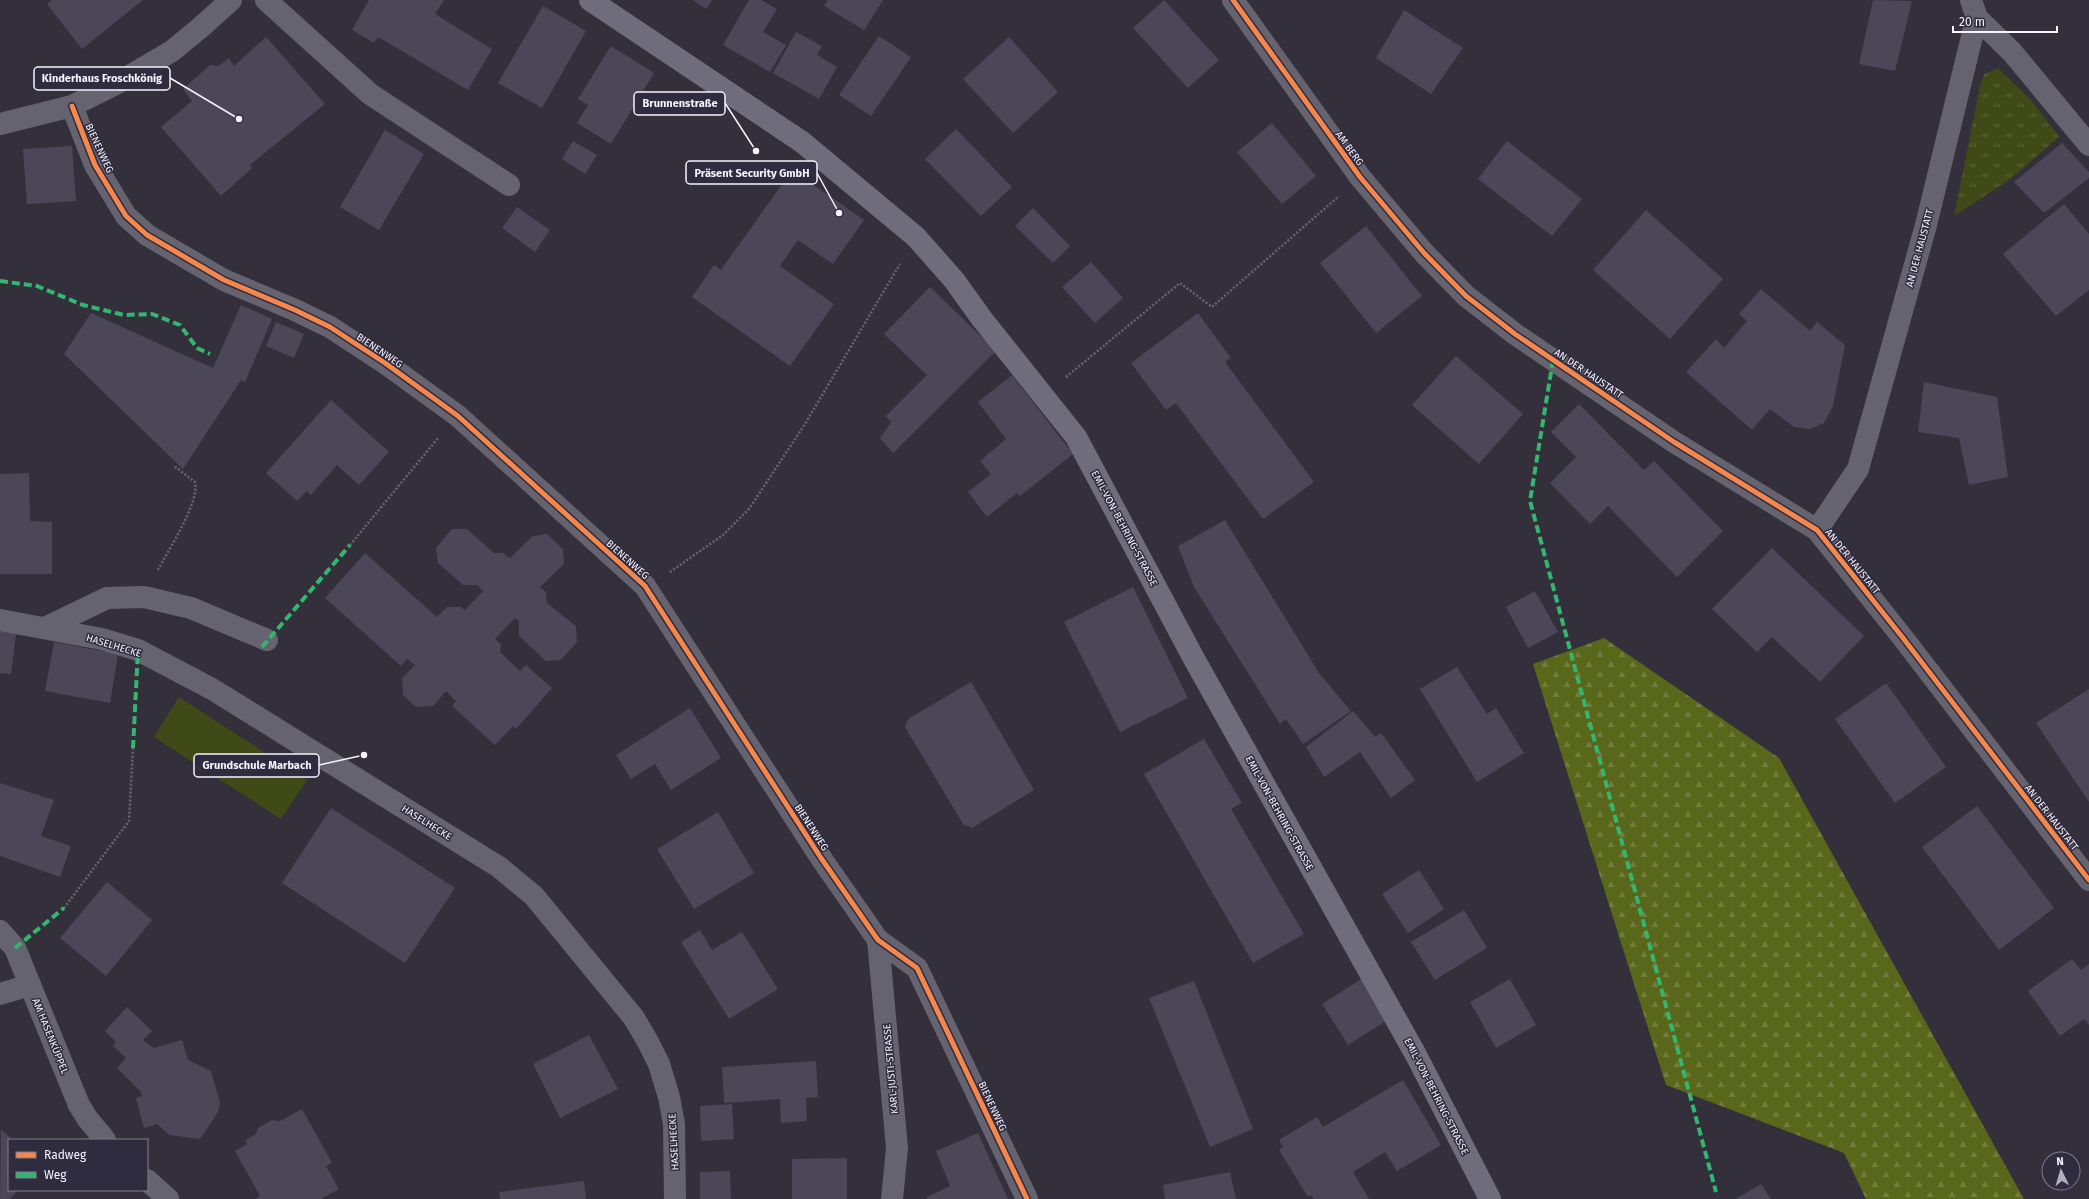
<svg xmlns="http://www.w3.org/2000/svg" width="2089" height="1199" viewBox="0 0 2089 1199" font-family="'Fira Sans',sans-serif">
<style>
.grass{fill:#404a16}
.forest{fill:url(#forest-firs)}
.park{fill:url(#park-tufts)}
.building{fill:#4b4658}
.lines{fill:none;stroke-linecap:round;stroke-linejoin:round}
.path{stroke:#67656e;stroke-width:2.5;stroke-dasharray:2 2;stroke-linecap:butt}
.minor{stroke:#65636f;stroke-width:22}
.major{stroke:#6f6c7c;stroke-width:22}
.quiet{stroke:#33b770;stroke-width:4;stroke-dasharray:8 4;stroke-linecap:butt}
.cycleway-casing{stroke:#302c3f;stroke-width:8}
.cycleway{stroke:#f5874c;stroke-width:5}
.labels{text-anchor:middle;stroke-width:3;stroke-linejoin:round;paint-order:stroke}
.street-label{font-size:10px;fill:#f5f3fe;stroke:#302c3f}
.leader{fill:none;stroke:#f5f3fe;stroke-width:1.5}
.callout-dot{fill:#f5f3fe;stroke:#302c3f;stroke-width:1.5}
.callout{fill:#302c3f;stroke:#f5f3fe;stroke-width:1.5}
.callout-label{font-size:11px;text-anchor:middle;font-weight:bold;fill:#f5f3fe}
</style>
<defs>
<pattern id="forest-firs" width="22" height="20" patternUnits="userSpaceOnUse"><rect width="22" height="20" fill="#59671b"/><path d="M5 1l3.5 6h-7zM16 11l3.5 6h-7z" fill="#717d3d"/></pattern>
<pattern id="park-tufts" width="24" height="20" patternUnits="userSpaceOnUse"><rect width="24" height="20" fill="#404a16"/><path d="M3 7l-1-3M5 7V3M7 7l1-3M15 17l-1-3M17 17v-4M19 17l1-3" fill="none" stroke="#5c6539"/></pattern>
</defs>
<rect width="100%" height="100%" fill="#33303b"/>
<!-- grass -->
<path class="grass" d="M179 697 307 780 281 819 154 737Z"/>
<!-- forest -->
<path class="forest" d="M1604 638 1779 758 2024 1199H1866L1844 1153 1666 1085 1533 664Z"/>
<!-- park -->
<path class="park" d="M1998 68 2031 100 2059 137 2009 180 1954 216 1980 86 1984 74Z"/>
<!-- building -->
<g class="building">
<path d="M52 0H143L82 49 47 4Z"/>
<path d="M369 0H444L435 14 492 49 468 90 378 37 374 43 352 30Z"/>
<path d="M693 0H712L706 9Z"/>
<path d="M749 0H761L777 9 763 32 786 45 770 72 723 45Z"/>
<path d="M828 0H883L864 30 824 6Z"/>
<path d="M1164 0 1219 60 1188 88 1133 28Z"/>
<path d="M1873 0 1912 1 1895 71 1859 64Z"/>
<path d="M543 6 586 31 542 108 498 83Z"/>
<path d="M1404 10 1463 48 1431 94 1376 58Z"/>
<path d="M796 32 822 46 817 55 837 67 819 99 773 73Z"/>
<path d="M879 36 911 57 871 116 839 95Z"/>
<path d="M266 37 325 104 250 165 252 168 221 196 161 127 192 101 183 89 210 65 219 66 229 58 234 66Z"/>
<path d="M1009 37 1058 92 1013 133 963 79Z"/>
<path d="M611 46 654 73 611 144 577 123 588 105 578 99Z"/>
<path d="M1272 123 1316 176 1282 204 1237 152Z"/>
<path d="M956 129 1012 187 981 216 925 159Z"/>
<path d="M385 130 424 154 379 230 340 207Z"/>
<path d="M573 141 597 155 585 174 562 159Z"/>
<path d="M1507 141 1582 199 1552 236 1478 179Z"/>
<path d="M2062 143 2089 172V178L2044 213 2014 182Z"/>
<path d="M72 146 76 201 27 204 23 149Z"/>
<path d="M792 170 864 220 833 264 798 240 780 266 834 304 790 366 692 297 714 265 721 270Z"/>
<path d="M2064 204 2089 234V290L2056 316 2003 254Z"/>
<path d="M517 207 550 230 535 252 502 228Z"/>
<path d="M1033 208 1070 246 1053 263 1015 226Z"/>
<path d="M1646 210 1723 279 1670 339 1593 270Z"/>
<path d="M1366 226 1422 296 1376 333 1320 263Z"/>
<path d="M1091 262 1123 298 1095 323 1062 287Z"/>
<path d="M930 287 996 351 893 453 880 438 891 422 886 416 927 375 884 334Z"/>
<path d="M1761 289 1810 331 1817 322 1845 345 1833 406 1824 423 1810 429 1794 427 1770 409 1752 430 1686 372 1716 339 1724 348 1747 321 1739 314Z"/>
<path d="M241 305 272 319 245 382 241 380 183 469 64 354 91 313 213 368Z"/>
<path d="M1198 313 1231 358 1225 362 1314 482 1263 519 1176 403 1166 410 1131 363Z"/>
<path d="M276 322 304 334 294 358 266 346Z"/>
<path d="M1456 356 1523 414 1479 464 1412 405Z"/>
<path d="M1012 375 1073 454 1020 496 1017 493 987 517 968 492 991 474 980 461 1006 439 978 402Z"/>
<path d="M1924 382 1997 397 2008 477 1969 485 1959 438 1918 432Z"/>
<path d="M331 400 389 452 359 485 337 465 311 495 307 491 297 501 266 473Z"/>
<path d="M1579 404 1644 470 1654 461 1723 531 1677 577 1608 506 1590 524 1550 483 1576 457 1551 432Z"/>
<path d="M29 473 30 521 52 522V574H0V474Z"/>
<path d="M1225 520 1319 673 1351 711 1303 744 1286 719 1280 724 1194 587 1178 546Z"/>
<path d="M452 529H467L494 553H503L510 558 533 536 547 534 563 549 564 564 540 587 546 592 547 603 576 626 577 642 561 660 546 661 519 636V621L515 618 495 639 501 644 500 652 520 671 526 665 552 688 516 729 513 726 495 745 452 706 456 701 446 691 433 706 416 707 403 695 402 678 415 665 407 659 401 666 325 598 365 553 437 617 447 607H460L465 610 483 591 477 585H463L438 563 436 548Z"/>
<path d="M1772 548 1864 636 1820 682 1772 637 1757 652 1712 609Z"/>
<path d="M1133 587 1188 698 1120 732 1064 622Z"/>
<path d="M1535 591 1558 632 1528 648 1506 607Z"/>
<path d="M0 631 16 634 11 674 0 673Z"/>
<path d="M54 642 118 654 110 703 45 691Z"/>
<path d="M1457 667 1487 714 1496 708 1524 753 1477 782 1420 689Z"/>
<path d="M971 682 1034 790 972 828 963 824 905 727 908 719Z"/>
<path d="M1886 683 1946 767 1895 803 1835 719Z"/>
<path d="M2089 689V802L2036 723Z"/>
<path d="M690 708 721 758 671 790 655 764 631 779 616 755Z"/>
<path d="M1353 711 1375 737 1381 733 1415 780 1391 798 1360 752 1324 777 1306 747Z"/>
<path d="M1204 739 1242 803 1231 809 1304 934 1253 963 1144 774Z"/>
<path d="M0 783 54 800 41 836 71 846 60 877 0 856Z"/>
<path d="M1977 806 2054 908 1999 950 1922 847Z"/>
<path d="M331 808 455 888 405 963 282 883Z"/>
<path d="M718 812 754 873 694 909 657 849Z"/>
<path d="M1419 870 1444 909 1408 933 1382 894Z"/>
<path d="M107 882 152 920 106 976 60 938Z"/>
<path d="M1464 910 1487 948 1435 980 1411 942Z"/>
<path d="M700 930 712 950 742 932 778 989 729 1019 681 942Z"/>
<path d="M2072 959 2081 970 2089 964V1025L2084 1019 2060 1036 2028 991Z"/>
<path d="M1363 978 1389 1019 1348 1045 1322 1004Z"/>
<path d="M1510 979 1536 1025 1496 1048 1470 1002Z"/>
<path d="M1194 981 1253 1129 1210 1147 1149 998Z"/>
<path d="M127 1007 152 1031 143 1040 154 1048 182 1040 188 1060 211 1071 220 1103 218 1112 200 1139 169 1135 157 1124 144 1128 136 1098 142 1096 141 1092 117 1068 126 1058 113 1046 116 1042 105 1031Z"/>
<path d="M589 1035 618 1089 560 1118 533 1064Z"/>
<path d="M816 1061 818 1097 806 1098 807 1121 781 1123 780 1099 724 1103 722 1067Z"/>
<path d="M1403 1080 1441 1145 1397 1171 1385 1152 1353 1172 1369 1199H1314L1311 1195 1308 1197 1279 1150 1283 1147 1279 1140 1317 1117 1323 1127Z"/>
<path d="M732 1104 734 1139 701 1141 700 1106Z"/>
<path d="M302 1109 332 1163 326 1166 339 1189 321 1199H255L260 1196 235 1151 247 1144 245 1140 255 1135 258 1128 272 1120 280 1121Z"/>
<path d="M1 1130 13 1140H9V1190H18L10 1199H0Z"/>
<path d="M978 1133 1008 1199H927V1197L950 1186 936 1151Z"/>
<path d="M847 1158V1199H792V1159Z"/>
<path d="M730 1171 731 1199H700V1172Z"/>
<path d="M1230 1172 1236 1199H1165L1163 1185Z"/>
<path d="M584 1181 586 1199H500L499 1192Z"/>
<path d="M1761 1184 1771 1199H1736Z"/>
</g>
<g class="lines">
<!-- path -->
<g class="path">
<path d="M1066 377 1180 283 1212 307 1339 196"/>
<path d="M350 545 439 437"/>
<path d="M158 570C168 550 200 502 195 482L174 466"/>
<path d="M670 572 723 535 749 509 805 424 900 264"/>
<path d="M64 908 129 821 133 748"/>
</g>
<!-- minor -->
<g class="minor">
<path d="M266 0 370 94 509 185"/>
<path d="M1233 0 1360 177 1424 253 1466 296 1515 334 1674 442 1817 530 1903 638 2089 880"/>
<path d="M1977 18 2012 52 2089 145"/>
<path d="M72 106 95 165 126 216 147 235 224 280 295 310 330 327 385 363 458 416 645 586 821 858 878 940 917 968 1027 1199"/>
<path d="M0 124 72 106 114 85 172 51 200 28 231 0"/>
<path d="M1817 530 1858 469 1926 225 1974 28 1977 18 1971 0"/>
<path d="M0 620 102 639 138 650 212 689 499 867 534 896 634 1018 648 1042 659 1064 669 1097 674 1124 675 1199"/>
<path d="M45 628 107 598 144 597 191 608 267 640"/>
<path d="M0 931 15 948 79 1105 87 1118 105 1140"/>
<path d="M878 940 897 1148 892 1199"/>
<path d="M0 994 30 985"/>
<path d="M147 1180 168 1199"/>
</g>
<!-- major -->
<path class="major" d="M590 0 802 142 916 237 954 280 982 319 1076 437 1193 657 1416 1055 1490 1199"/>
<!-- quiet -->
<g class="quiet">
<path d="M0 281 37 286 83 305 124 315 152 314 180 325 197 348 210 354"/>
<path d="M1553 360 1530 501 1716 1192"/>
<path d="M262 647 350 545"/>
<path d="M133 748 138 650"/>
<path d="M15 948 64 908"/>
</g>
<defs>
<g id="cycleway">
<path d="M1233 0 1360 177 1424 253 1466 296 1515 334 1674 442 1817 530 1903 638 2089 880"/>
<path d="M72 106 95 165 126 216 147 235 224 280 295 310 330 327 385 363 458 416 645 586 821 858 878 940 917 968 1027 1199"/>
</g>
</defs>
<!-- cycleway casing -->
<use href="#cycleway" class="cycleway-casing"/>
<!-- cycleway -->
<use href="#cycleway" class="cycleway"/>
</g>
<g class="labels">
<!-- street labels -->
<g class="street-label">
<text transform="translate(100 148) rotate(65)" y="4">BIENENWEG</text>
<text transform="translate(1350 148) rotate(54)" y="4">AM BERG</text>
<text transform="translate(1919 248) rotate(-75)" y="4">AN DER HAUSTATT</text>
<text transform="translate(380 350) rotate(34)" y="4">BIENENWEG</text>
<text transform="translate(1589 373) rotate(34)" y="4">AN DER HAUSTATT</text>
<text transform="translate(1125 528) rotate(62)" y="4">EMIL-VON-BEHRING-STRASSE</text>
<text transform="translate(628 559) rotate(42)" y="4">BIENENWEG</text>
<text transform="translate(1853 561) rotate(51)" y="4">AN DER HAUSTATT</text>
<text transform="translate(114 645) rotate(17)" y="4">HASELHECKE</text>
<text transform="translate(1280 813) rotate(61)" y="4">EMIL-VON-BEHRING-STRASSE</text>
<text transform="translate(2052 817) rotate(52)" y="4">AN DER HAUSTATT</text>
<text transform="translate(427 822) rotate(32)" y="4">HASELHECKE</text>
<text transform="translate(812 827) rotate(57)" y="4">BIENENWEG</text>
<text transform="translate(51 1036) rotate(68)" y="4">AM HASENKÜPPEL</text>
<text transform="translate(890 1069) rotate(-95)" y="4">KARL-JUSTI-STRASSE</text>
<text transform="translate(1437 1096) rotate(63)" y="4">EMIL-VON-BEHRING-STRASSE</text>
<text transform="translate(993 1106) rotate(65)" y="4">BIENENWEG</text>
<text transform="translate(673 1142) rotate(-93)" y="4">HASELHECKE</text>
</g>
</g>
<!-- callouts -->
<path class="leader" d="M239 119L170 78M756 151L725 103M839 213L817 173M364 755L319 765"/>
<g class="callout-dot">
<circle cx="239" cy="119" r="4"/>
<circle cx="756" cy="151" r="4"/>
<circle cx="839" cy="213" r="4"/>
<circle cx="364" cy="755" r="4"/>
</g>
<g class="callout">
<rect x="34" y="67" width="136" height="23" rx="4"/>
<rect x="634" y="92" width="91" height="23" rx="4"/>
<rect x="686" y="161" width="131" height="23" rx="4"/>
<rect x="194" y="754" width="125" height="23" rx="4"/>
</g>
<g class="callout-label">
<text x="102" y="82">Kinderhaus Froschkönig</text>
<text x="680" y="107">Brunnenstraße</text>
<text x="752" y="177">Präsent Security GmbH</text>
<text x="257" y="769">Grundschule Marbach</text>
</g>
<!-- legend -->
<rect x="8" y="1139" width="140" height="52" fill="#302c3f" stroke="#7f7c8b"/>
<rect x="16" y="1152" width="20" height="6" fill="#f5874c" stroke="#7f7c8b"/>
<text x="44" y="1159" font-size="12" fill="#f5f3fe">Radweg</text>
<rect x="16" y="1172" width="20" height="6" fill="#33b770" stroke="#7f7c8b"/>
<text x="44" y="1179" font-size="12" fill="#f5f3fe">Weg</text>
<!-- north arrow -->
<g transform="translate(2061 1171) rotate(355)"><circle r="19" fill="#302c3f" stroke="#7f7c8b"/>
<path d="M0-3L7 15L0 10L-7 15Z" fill="#b1afba"/>
<text y="-6" font-size="11" font-weight="bold" text-anchor="middle" fill="#f5f3fe">N</text>
</g>
<!-- scale -->
<path d="M1953 26v6h104v-6" fill="none" stroke="#f5f3fe" stroke-width="2"/>
<text x="1959" y="26" font-size="12" fill="#f5f3fe" stroke="#302c3f" stroke-width="3" paint-order="stroke">20 m</text>
</svg>
